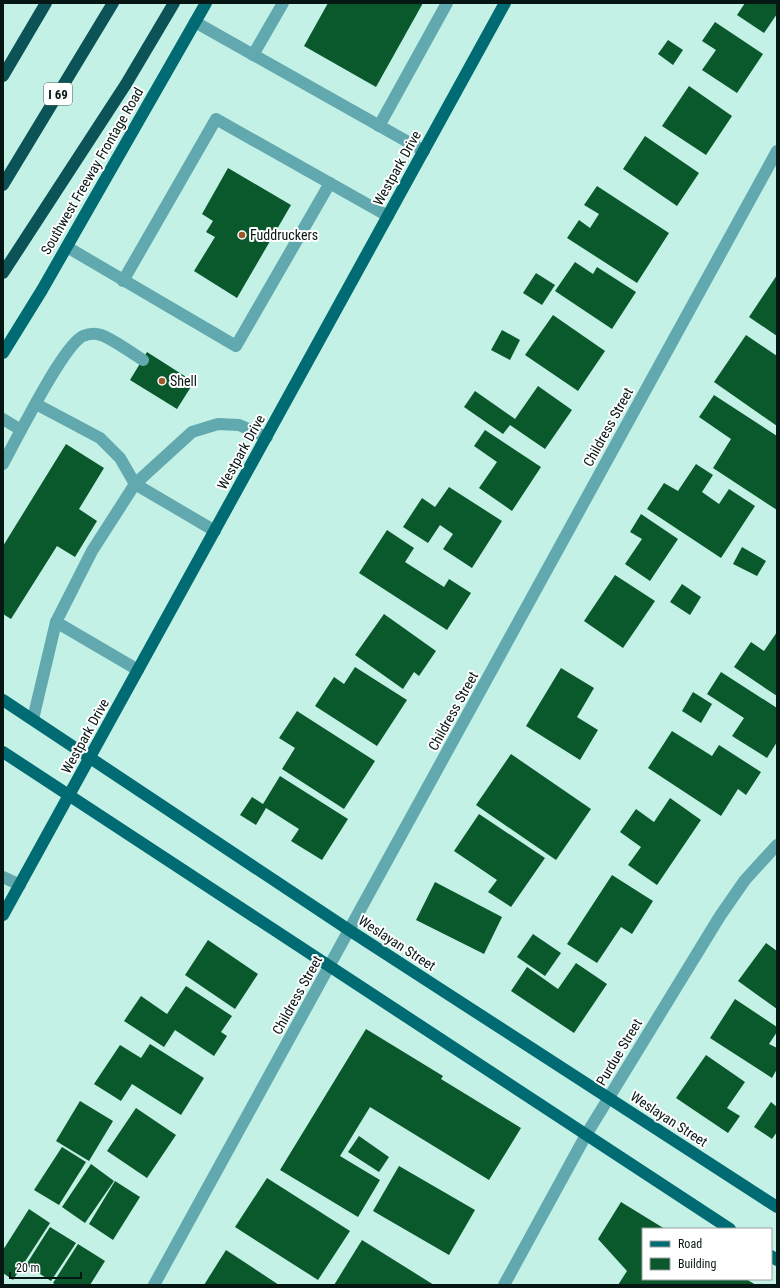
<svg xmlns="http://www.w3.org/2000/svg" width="780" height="1288" viewBox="0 0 780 1288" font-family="'Roboto Condensed',sans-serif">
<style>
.building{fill:#09592d}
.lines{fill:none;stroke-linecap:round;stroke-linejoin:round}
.minor{stroke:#61a9af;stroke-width:12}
.major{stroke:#006b73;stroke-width:12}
.highway{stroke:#0c5358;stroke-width:12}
.poi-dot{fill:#9c572a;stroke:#fff;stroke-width:1.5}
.labels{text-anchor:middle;stroke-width:4;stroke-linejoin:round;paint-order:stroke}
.shield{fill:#fff;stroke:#515d5a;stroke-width:1}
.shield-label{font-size:13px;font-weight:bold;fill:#061713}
.street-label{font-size:14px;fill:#061713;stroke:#fff}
.poi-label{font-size:14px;fill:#061713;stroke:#fff;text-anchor:start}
</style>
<rect width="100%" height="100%" fill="#c4f1e5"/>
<!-- building -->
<g class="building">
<path d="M328 3H423L376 87 304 46Z"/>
<path d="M745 3H777V14L764 33 737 15Z"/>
<path d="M715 22 763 54 737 93 702 70 716 50 702 41Z"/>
<path d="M668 40 683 50 673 65 658 54Z"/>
<path d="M689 86 732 116 706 155 662 126Z"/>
<path d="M645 136 699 173 677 206 623 169Z"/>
<path d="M228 168 291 205 237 298 194 271 215 237 206 232 213 221 202 214Z"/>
<path d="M597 186 669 233 637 283 567 238 579 220 590 228 599 214 584 205Z"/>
<path d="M575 262 593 274 597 267 636 292 612 329 555 291Z"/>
<path d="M536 273 555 285 542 305 523 293Z"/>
<path d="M777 275V336L749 317Z"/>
<path d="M553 315 605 351 578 391 525 355Z"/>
<path d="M502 330 520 340 510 360 491 350Z"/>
<path d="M746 335 777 356V426L714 382Z"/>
<path d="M147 352 194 382 177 409 130 380Z"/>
<path d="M538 386 572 410 545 449 510 425 503 434 464 407 475 391 515 419Z"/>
<path d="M714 395 777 436V510L713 468 731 439 699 417Z"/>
<path d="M485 430 541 467 512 511 479 488 497 462 474 446Z"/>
<path d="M66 444 104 468 79 509 97 521 75 557 57 546 11 619 3 614V546Z"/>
<path d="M696 464 713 475 702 492 719 504 729 489 755 506 721 558 647 509 664 483 678 491Z"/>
<path d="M449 487 502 521 472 568 443 549 453 534 440 525 428 543 403 527 422 498 435 507Z"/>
<path d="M641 514 678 539 650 581 625 564 642 539 630 532Z"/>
<path d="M387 530 414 548 405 562 444 587 449 579 471 593 447 630 359 573Z"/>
<path d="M742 547 766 561 757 576 733 564Z"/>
<path d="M615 575 655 601 623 648 584 621Z"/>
<path d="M682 584 701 597 690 615 670 602Z"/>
<path d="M384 614 436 651 419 676 414 672 403 689 355 655Z"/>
<path d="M777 632V696L734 667 751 642 764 651Z"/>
<path d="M355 667 407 700 377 746 315 706 334 677 344 684Z"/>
<path d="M561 668 594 688 577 717 598 730 580 760 526 726Z"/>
<path d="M721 672 777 708V742L767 758 732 736 744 718 707 694Z"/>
<path d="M693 692 712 704 701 723 682 711Z"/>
<path d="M297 711 375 761 344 809 282 769 295 748 279 738Z"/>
<path d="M672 731 712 756 719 745 761 772 746 795 738 789 721 816 648 768Z"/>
<path d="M511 754 591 809 556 860 476 805Z"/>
<path d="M280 776 348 819 322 860 291 841 299 829 266 808 256 825 240 815 252 797 263 804Z"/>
<path d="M670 798 701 820 657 885 628 865 641 847 620 832 636 809 654 822Z"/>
<path d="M479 814 545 858 511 907 488 892 497 880 454 851Z"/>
<path d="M612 875 653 901 632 934 621 927 597 963 567 944Z"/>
<path d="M435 882 502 917 484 954 416 920Z"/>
<path d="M533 934 561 953 545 976 517 957Z"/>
<path d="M208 940 258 974 235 1009 185 975Z"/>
<path d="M766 943 777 951V1009L738 981Z"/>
<path d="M576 963 607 984 574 1033 511 991 527 967 558 989Z"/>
<path d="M186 986 232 1016 221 1032 227 1036 214 1056 175 1030 164 1047 124 1021 141 996 167 1014Z"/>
<path d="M735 999 777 1027V1032L769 1044 777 1048V1069L772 1078 710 1038Z"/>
<path d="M366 1029 443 1076 441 1079 521 1128 489 1180 370 1107 340 1156 380 1180 358 1217 280 1170Z"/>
<path d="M150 1044 204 1078 181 1115 132 1084 121 1101 94 1084 120 1045 141 1058Z"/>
<path d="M706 1055 745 1082 727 1108 740 1116 728 1133 676 1098Z"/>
<path d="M80 1101 113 1121 89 1161 56 1141Z"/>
<path d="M771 1102 777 1107V1132L772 1139 754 1127Z"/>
<path d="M136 1108 176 1135 147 1178 107 1151Z"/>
<path d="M359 1136 389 1157 379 1172 348 1152Z"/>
<path d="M62 1147 86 1162 59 1205 34 1190Z"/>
<path d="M91 1164 114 1181 85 1223 62 1207Z"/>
<path d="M399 1166 475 1210 449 1255 373 1211Z"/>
<path d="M267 1178 350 1231 318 1280 235 1227Z"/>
<path d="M115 1181 140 1197 113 1240 89 1224Z"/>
<path d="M621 1202 665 1229H643V1279H746L756 1285H618L627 1271 598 1239Z"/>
<path d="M29 1209 50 1223 13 1280 3 1273V1250Z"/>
<path d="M50 1227 76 1243 51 1281 26 1265Z"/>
<path d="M362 1240 434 1285H334Z"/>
<path d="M78 1244 105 1261 90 1285H56L53 1283Z"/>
<path d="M226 1250 279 1285H204Z"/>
</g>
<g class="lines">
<!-- minor -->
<g class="minor">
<path d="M195 22 424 151"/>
<path d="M253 55 283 3"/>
<path d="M379 126 447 3"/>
<path d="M67 247 236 346 330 183"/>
<path d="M123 281 216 119 388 216"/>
<path d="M36 404 100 438 120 458 135 484 215 531"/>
<path d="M3 419 21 430C32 411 65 345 83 336 88 334 95 333 101 335 113 339 130 352 143 360"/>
<path d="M3 464 21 430"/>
<path d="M56 622 138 670"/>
<path d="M33 719 56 622 92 551 135 484 192 432 218 424 239 425 267 437"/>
<path d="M3 877 20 885"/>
<path d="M154 1285 777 151"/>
<path d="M504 1285 586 1135 720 916 745 880 777 845"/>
</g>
<!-- major -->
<g class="major">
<path d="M3 353 42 290 206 3"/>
<path d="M3 700 349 930 777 1207"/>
<path d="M3 752 730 1229"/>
<path d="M3 915 505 3"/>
<path d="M771 1256 777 1260"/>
</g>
<!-- highway -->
<g class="highway">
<path d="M3 76 46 3"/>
<path d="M3 185 113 3"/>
<path d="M3 273 126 84 174 3"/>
</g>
</g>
<!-- markers -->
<g class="poi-dot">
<circle cx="242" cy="235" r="4"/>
<circle cx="162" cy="381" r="4"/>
</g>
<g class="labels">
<!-- shield labels -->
<rect class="shield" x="44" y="83" width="28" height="22" rx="3"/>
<g class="shield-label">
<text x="58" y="99">I 69</text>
</g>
<!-- street labels -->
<g class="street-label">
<text transform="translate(397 168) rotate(-61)" y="5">Westpark Drive</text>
<text transform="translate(92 171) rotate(-60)" y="5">Southwest Freeway Frontage Road</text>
<text transform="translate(608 427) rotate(-61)" y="5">Childress Street</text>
<text transform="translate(241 452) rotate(-61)" y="5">Westpark Drive</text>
<text transform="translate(453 711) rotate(-61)" y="5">Childress Street</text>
<text transform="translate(85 736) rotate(-61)" y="5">Westpark Drive</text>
<text transform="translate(397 943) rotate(33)" y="5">Weslayan Street</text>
<text transform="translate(297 995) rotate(-61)" y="5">Childress Street</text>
<text transform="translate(619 1052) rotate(-59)" y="5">Purdue Street</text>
<text transform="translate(669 1119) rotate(33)" y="5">Weslayan Street</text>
</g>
<!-- poi labels -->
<g class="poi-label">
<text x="250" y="240">Fuddruckers</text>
<text x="170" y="386">Shell</text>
</g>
</g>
<!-- border -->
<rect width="780" height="1288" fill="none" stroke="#061713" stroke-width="8"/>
<!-- legend -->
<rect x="642" y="1228" width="130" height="52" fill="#ffffff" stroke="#9ba2a1"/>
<rect x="650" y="1241" width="20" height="6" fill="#006b73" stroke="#9ba2a1"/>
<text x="678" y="1248" font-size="12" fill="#061713">Road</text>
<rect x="650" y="1258" width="20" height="12" fill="#09592d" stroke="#9ba2a1"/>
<text x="678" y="1268" font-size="12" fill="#061713">Building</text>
<!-- scale -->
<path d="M10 1272v6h71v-6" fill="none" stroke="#061713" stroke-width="2"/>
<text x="16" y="1272" font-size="12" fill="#061713" stroke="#ffffff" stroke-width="3" paint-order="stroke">20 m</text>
</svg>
